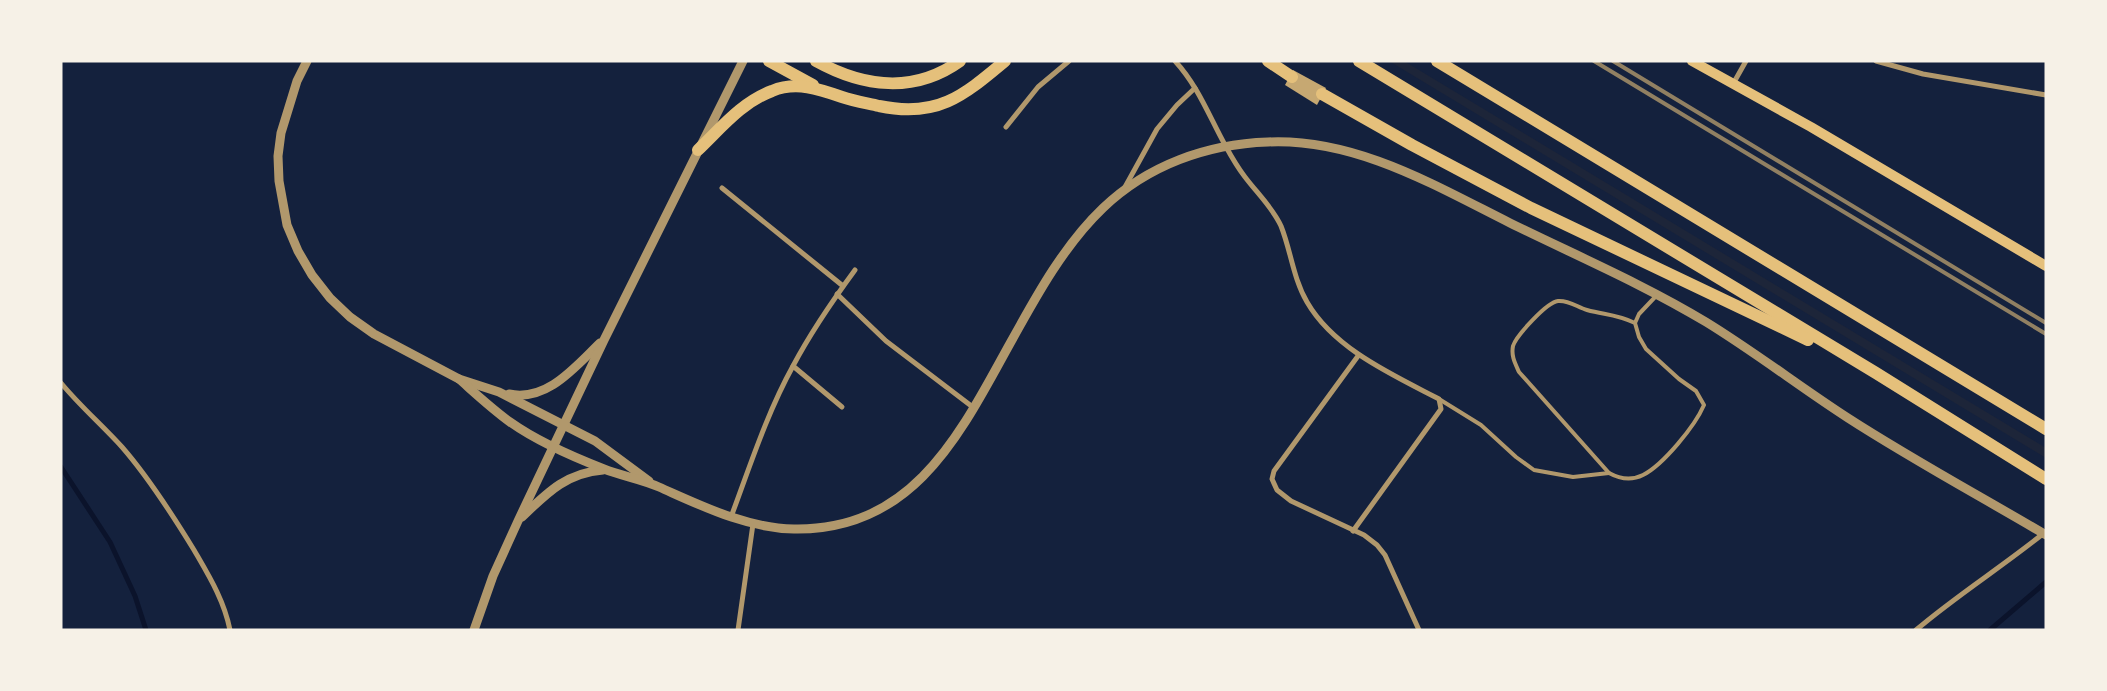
<svg xmlns="http://www.w3.org/2000/svg" width="2107" height="691" viewBox="0 0 2107 691" font-family="Lato,sans-serif">
<style>
.green{fill:#1d2539}
.lines{fill:none;stroke-linecap:round;stroke-linejoin:round}
.stream{stroke:#0b132b;stroke-width:5}
.building{fill:#c6a872}
.service{stroke:#b1986c;stroke-width:4}
.minor{stroke:#b1986c;stroke-width:5}
.tertiary{stroke:#b1986c;stroke-width:9}
.secondary{stroke:#e5c07b;stroke-width:10}
.motorway{stroke:#e5c07b;stroke-width:12}
.rail{stroke:#918062;stroke-width:4}
</style>
<rect width="100%" height="100%" fill="#14213d"/>
<!-- green -->
<path class="green" d="M1389 61H1404L2046 448V458Z"/>
<g class="lines">
<!-- stream -->
<g class="stream">
<path d="M61 467 110 542 135 596 146 630"/>
<path d="M1990 630 2046 582"/>
</g>
</g>
<!-- building -->
<path class="building" d="M1293 70 1326 88 1317 105 1285 85Z"/>
<g class="lines">
<!-- service -->
<g class="service">
<path d="M1635 323C1616 314 1605 315 1587 310 1577 307 1569 300 1558 301 1547 302 1516 336 1513 346 1511 356 1515 363 1519 372L1609 473C1620 479 1631 481 1643 475 1663 465 1695 426 1704 405L1696 391 1679 379 1646 349 1639 337 1635 323 1639 314 1657 295"/>
<path d="M1439 399 1481 425 1516 457 1534 470 1573 477 1609 473"/>
</g>
<!-- minor -->
<g class="minor">
<path d="M1175 61C1198 86 1209 116 1225 145 1231 156 1238 168 1245 177 1257 193 1273 208 1281 226 1291 251 1293 278 1307 302 1334 349 1393 375 1439 399L1441 409 1353 531"/>
<path d="M1876 61 1923 74 2046 95"/>
<path d="M1733 84 1746 61"/>
<path d="M1006 127 1038 87 1069 61"/>
<path d="M1125 187 1157 129 1177 105 1195 88"/>
<path d="M722 188 843 286"/>
<path d="M837 294 886 341 974 408"/>
<path d="M1358 356 1274 471 1272 479 1277 490 1291 501 1364 535 1377 545 1385 555 1419 630"/>
<path d="M793 366 842 407"/>
<path d="M61 383C80 406 102 425 122 447 149 478 172 514 194 550 209 576 224 600 230 630"/>
<path d="M731 517C750 466 767 413 793 366 811 332 833 300 855 270"/>
<path d="M738 630 753 524"/>
<path d="M1916 630C1957 595 2002 567 2044 533"/>
</g>
<!-- tertiary -->
<g class="tertiary">
<path d="M307 61 297 81 281 133 278 156 279 181 287 225 298 251 312 275 330 298 350 317 374 334 459 379 499 392 595 441 649 481"/>
<path d="M459 379C476 394 492 409 510 422 538 442 573 457 604 469 622 476 641 479 659 487 702 506 746 528 794 529 907 531 955 444 1002 358 1031 306 1060 249 1103 208 1148 165 1207 144 1268 142 1355 138 1434 185 1510 223 1575 255 1643 284 1706 322 1755 352 1800 387 1848 418 1913 460 1980 496 2046 535"/>
<path d="M509 394C547 402 575 367 600 343"/>
<path d="M522 517C547 493 566 473 603 470"/>
<path d="M474 630 493 576 518 521 604 340 743 61"/>
</g>
<!-- secondary -->
<path class="secondary" d="M1692 61 1811 127 2046 266"/>
<!-- motorway -->
<g class="motorway">
<path d="M769 61 813 85"/>
<path d="M816 61C863 87 914 94 960 61"/>
<path d="M1268 61 1292 77"/>
<path d="M1359 61 1876 373 2046 479"/>
<path d="M1437 61 2046 429"/>
<path d="M1322 94 1412 145 1531 208 1808 340"/>
<path d="M698 150C721 128 742 102 772 91 796 81 819 89 842 97 854 101 866 103 879 106 937 118 962 97 1005 61"/>
</g>
<!-- rail -->
<g class="rail">
<path d="M1594 61 2046 334"/>
<path d="M1613 61 2046 323"/>
</g>
</g>
<!-- border -->
<rect width="2107" height="691" fill="none" stroke="#f6f1e7" stroke-width="125"/>
</svg>
